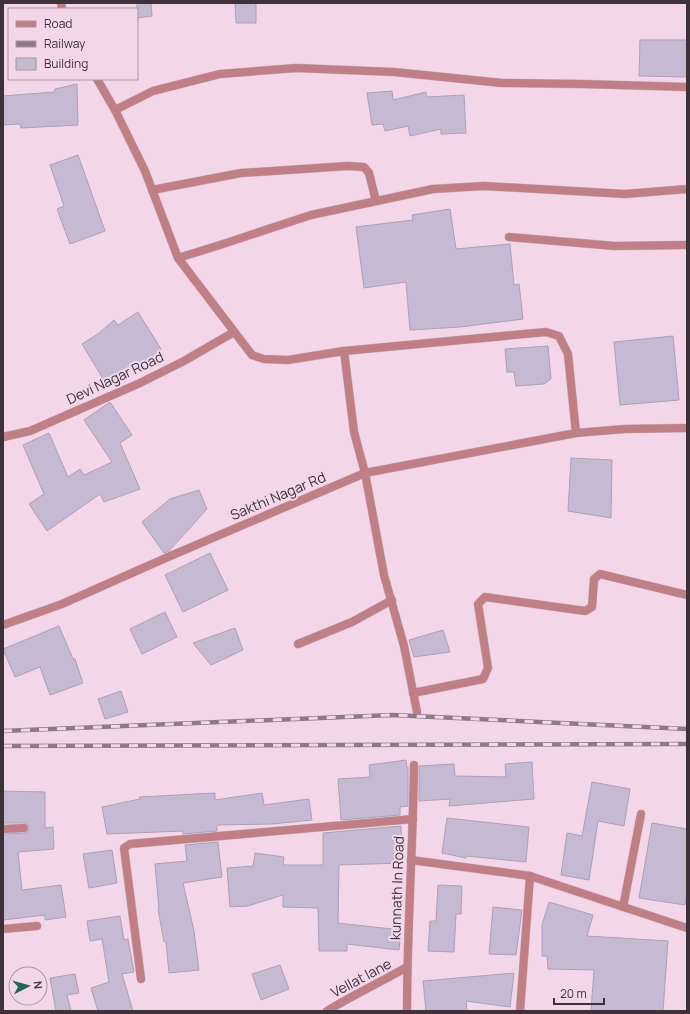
<svg xmlns="http://www.w3.org/2000/svg" width="690" height="1014" viewBox="0 0 690 1014" font-family="Manrope,sans-serif">
<style>
.building{fill:#c6b9d3;stroke:#ac9fb9}
.lines{fill:none;stroke-linecap:round;stroke-linejoin:round}
.minor-casing{stroke:#cfb6c5;stroke-width:9}
.minor{stroke:#bf7f85;stroke-width:8}
.rail-casing{stroke:#8d7a86;stroke-width:4.5}
.rail{stroke:#f3d7e8;stroke-width:3;stroke-dasharray:9;stroke-linecap:butt}
.labels{text-anchor:middle;stroke-width:4;stroke-linejoin:round;paint-order:stroke}
.street-label{font-size:14px;fill:#3d3239;stroke:#f3d7e8}
</style>
<rect width="100%" height="100%" fill="#f3d7e8"/>
<!-- building -->
<g class="building">
<path d="M137 3H151L152 16 137 18Z"/>
<path d="M235 3H256V23H236Z"/>
<path d="M640 40H687V77L639 76Z"/>
<path d="M77 84 78 125 21 128 20 124 3 125V96L54 92 55 89Z"/>
<path d="M392 91 393 100 426 92 427 97 464 95 466 133 441 134V129L410 136 408 126 385 131 383 124 372 125 367 93Z"/>
<path d="M78 155 105 231 70 244 57 209 64 206 50 165Z"/>
<path d="M450 209 456 249 510 244 514 285 519 284 523 319 460 327 410 330 406 282 364 288 356 227 413 220 412 215Z"/>
<path d="M138 312 161 349 153 357 125 374 127 377 105 382 82 344 98 334 114 320 118 325Z"/>
<path d="M673 336 679 400 620 405 614 342Z"/>
<path d="M548 346 551 379 544 384 516 386 514 372H507L505 349Z"/>
<path d="M110 402 132 435 120 443 140 489 104 502 100 494 47 531 29 504 44 494 23 445 49 433 68 477 80 469 84 475 112 462 84 420Z"/>
<path d="M571 458 612 460 611 518 568 511Z"/>
<path d="M199 490 207 509 169 551 164 553 142 522 170 499Z"/>
<path d="M210 553 228 590 183 612 165 575Z"/>
<path d="M165 612 177 637 142 654 130 629Z"/>
<path d="M59 626 73 659H75L83 683 50 695 40 667 15 677 3 649Z"/>
<path d="M235 628 243 650 211 665 193 643Z"/>
<path d="M443 630 450 652 414 657 409 640Z"/>
<path d="M121 691 128 712 105 719 98 699Z"/>
<path d="M406 760 407 767H408V806L400 807V815L341 820 338 779 370 777 369 765Z"/>
<path d="M532 762 534 799 449 806 450 799 419 801V766L454 764 455 776 506 777 505 764Z"/>
<path d="M592 782 630 789 624 826 598 821 589 880 561 875 567 833 582 836Z"/>
<path d="M3 791 45 792V828L53 827 54 849 18 852 22 890 61 885 66 917 45 920V915L3 920V834L25 833 29 831V828L28 825 24 823H3Z"/>
<path d="M215 793V800L262 793 264 805 309 799 312 820 272 824 217 825V831L183 834V831L107 834 102 807 140 799 139 797Z"/>
<path d="M447 818 529 827 526 862 466 856V858L442 853Z"/>
<path d="M652 823 687 829V893L685 905 639 898Z"/>
<path d="M401 826 402 863 339 865 338 923 401 930 399 950 347 944V951H319L318 908 283 907V895L248 906 230 907 227 868 253 866 255 853 284 857 283 865H323V833Z"/>
<path d="M218 842 222 877 183 883 194 931 199 970 169 973 166 942H164L158 909H159L155 864 187 861 185 845Z"/>
<path d="M112 850 117 883 89 888 83 854Z"/>
<path d="M438 885 462 886 461 914H456L454 952 428 951 430 921H436Z"/>
<path d="M549 902 593 915 587 936 668 941 663 1011H591L594 970 548 969 547 956H542V925Z"/>
<path d="M493 907 522 910 516 955 489 954Z"/>
<path d="M120 916 124 940 128 939 134 972 122 974 133 1011H98L91 988 109 982 102 939 90 941 87 921Z"/>
<path d="M280 965 289 989 261 1000 252 974Z"/>
<path d="M514 973 510 1007 466 1001 467 1011H426L423 981Z"/>
<path d="M75 974 79 993 67 995 71 1011H56L50 978Z"/>
</g>
<g class="lines">
<defs>
<g id="minor">
<path d="M61 3 62 9"/>
<path d="M97 79 115 110 145 171 178 258 252 355 264 359 288 360 344 351 354 432 365 473 384 575 404 646 417 712"/>
<path d="M115 110 153 91 220 74 296 68 394 72 502 83 583 84 687 87"/>
<path d="M152 190 241 173 347 166 364 167 369 173 376 201"/>
<path d="M509 237 615 246 687 245"/>
<path d="M178 258 220 245 311 215 433 189 484 186 625 194 687 189"/>
<path d="M344 351 546 332 559 336 568 354 576 433 625 429 687 428"/>
<path d="M3 437 30 431 140 383 184 361 234 332"/>
<path d="M3 625 62 604 168 557 365 473 576 433"/>
<path d="M298 644 352 622 392 600"/>
<path d="M413 693 483 679 488 668 478 604 485 597 585 611 592 607 594 579 600 574 687 595"/>
<path d="M3 829 24 828"/>
<path d="M411 860 530 876 687 928"/>
<path d="M623 907 641 814"/>
<path d="M3 929 37 926"/>
<path d="M141 979 124 848 130 844 413 819"/>
<path d="M327 1011C353 995 381 982 407 967"/>
<path d="M407 1011C407 929 413 847 414 765"/>
<path d="M520 1011 530 876"/>
</g>
</defs>
<!-- minor casing -->
<use href="#minor" class="minor-casing"/>
<!-- minor -->
<use href="#minor" class="minor"/>
<defs>
<g id="rail">
<path d="M3 731 392 715 687 729"/>
<path d="M3 746 687 744"/>
</g>
</defs>
<!-- rail casing -->
<use href="#rail" class="rail-casing"/>
<!-- rail -->
<use href="#rail" class="rail"/>
</g>
<g class="labels">
<!-- street labels -->
<g class="street-label">
<text transform="translate(115 378) rotate(-25)" y="5">Devi Nagar Road</text>
<text transform="translate(278 496) rotate(-23)" y="5">Sakthi Nagar Rd</text>
<text transform="translate(397 888) rotate(-88)" y="5">kunnath ln Road</text>
<text transform="translate(361 978) rotate(-28)" y="5">Vellat lane</text>
</g>
</g>
<!-- border -->
<rect width="690" height="1014" fill="none" stroke="#3d3239" stroke-width="8"/>
<!-- legend -->
<rect x="8" y="8" width="130" height="72" fill="#f3d7e8" stroke="#aa95a2"/>
<rect x="16" y="21" width="20" height="6" fill="#bf7f85" stroke="#aa95a2"/>
<text x="44" y="28" font-size="12" fill="#3d3239">Road</text>
<rect x="16" y="41" width="20" height="6" fill="#8d7a86" stroke="#aa95a2"/>
<text x="44" y="48" font-size="12" fill="#3d3239">Railway</text>
<rect x="16" y="58" width="20" height="12" fill="#c6b9d3" stroke="#aa95a2"/>
<text x="44" y="68" font-size="12" fill="#3d3239">Building</text>
<!-- north arrow -->
<g transform="translate(28 986) rotate(84)"><circle r="19" fill="#f3d7e8" stroke="#aa95a2"/>
<path d="M0-3L7 15L0 10L-7 15Z" fill="#236657"/>
<text y="-6" font-size="11" font-weight="bold" text-anchor="middle" fill="#3d3239">N</text>
</g>
<!-- scale -->
<path d="M554 998v6h50v-6" fill="none" stroke="#3d3239" stroke-width="2"/>
<text x="560" y="998" font-size="12" fill="#3d3239" stroke="#f3d7e8" stroke-width="3" paint-order="stroke">20 m</text>
</svg>
